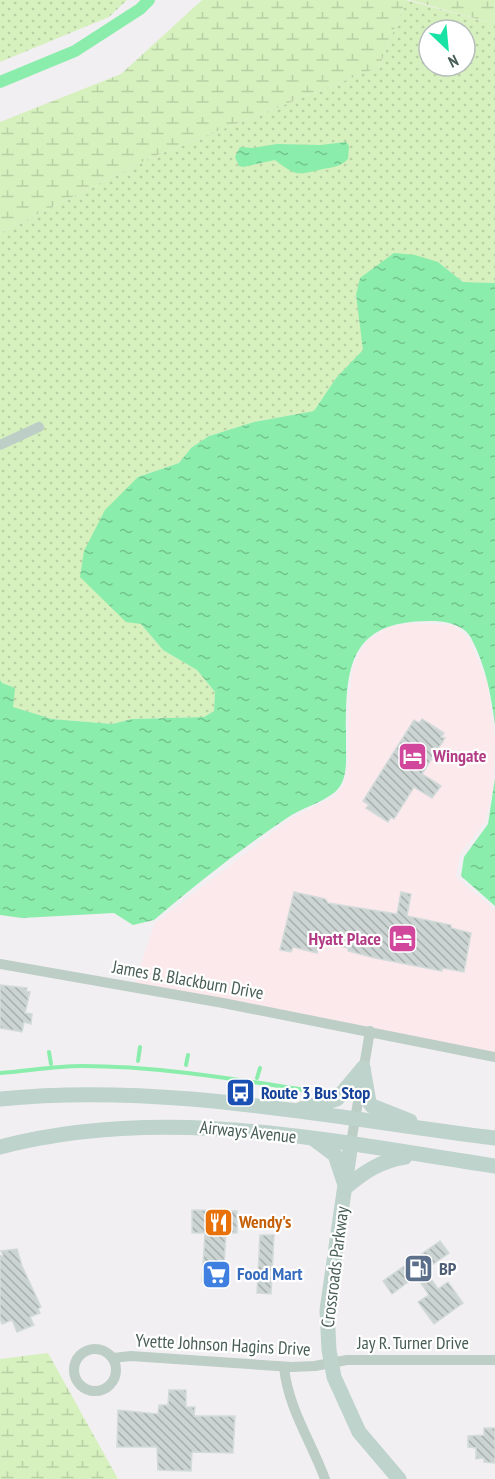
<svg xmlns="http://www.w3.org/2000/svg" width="495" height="1479" viewBox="0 0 495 1479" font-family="'PT Sans Narrow',sans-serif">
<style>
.commercial{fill:#fce9ec}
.green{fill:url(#green-dots);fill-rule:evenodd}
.wetland{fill:url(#wetland-marsh)}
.water{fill:url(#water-ripples)}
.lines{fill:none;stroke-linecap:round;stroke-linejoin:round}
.stream{stroke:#8aedab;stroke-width:4}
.canal{stroke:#8aedab;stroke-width:12}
.building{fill:url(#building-back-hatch);stroke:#d3dbda;stroke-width:1.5}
.street{stroke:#bdcec7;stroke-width:10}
.secondary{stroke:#bdd3cb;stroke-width:15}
.labels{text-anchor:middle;stroke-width:4.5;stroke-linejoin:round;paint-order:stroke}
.hotel-label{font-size:18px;font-weight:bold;fill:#b23c85;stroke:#fff;text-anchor:start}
.street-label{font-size:18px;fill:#475d54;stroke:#fff}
.transit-label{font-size:18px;font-weight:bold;fill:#164399;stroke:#fff;text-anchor:start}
.food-label{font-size:18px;font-weight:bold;fill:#c56008;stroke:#fff;text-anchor:start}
.service-label{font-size:18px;font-weight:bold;fill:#4e5e75;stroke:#fff;text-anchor:start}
.shop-label{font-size:18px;font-weight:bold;fill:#366cbe;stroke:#fff;text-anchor:start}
</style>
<defs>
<pattern id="green-dots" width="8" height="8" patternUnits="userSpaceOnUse" patternTransform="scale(1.5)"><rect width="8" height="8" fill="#d6f0be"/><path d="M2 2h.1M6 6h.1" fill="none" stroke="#b9d0a5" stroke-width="1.8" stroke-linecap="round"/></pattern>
<pattern id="wetland-marsh" width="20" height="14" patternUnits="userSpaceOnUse" patternTransform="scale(1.5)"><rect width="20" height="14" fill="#d6f0be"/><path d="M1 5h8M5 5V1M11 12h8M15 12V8" fill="none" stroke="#b9d0a5"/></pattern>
<pattern id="water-ripples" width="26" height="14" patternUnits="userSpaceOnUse" patternTransform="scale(1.5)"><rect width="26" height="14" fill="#8aedab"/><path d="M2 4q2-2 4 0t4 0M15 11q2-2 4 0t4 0" fill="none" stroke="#73c38e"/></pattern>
<pattern id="building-back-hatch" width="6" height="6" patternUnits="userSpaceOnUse" patternTransform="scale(1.5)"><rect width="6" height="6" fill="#cbd4d2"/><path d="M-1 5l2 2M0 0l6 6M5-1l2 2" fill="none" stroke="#a7afad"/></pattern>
</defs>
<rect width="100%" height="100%" fill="#f2eff2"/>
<!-- commercial -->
<path class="commercial" d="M411 623 452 625 468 637 487 681 495 739 493 788 485 822 460 854 456 877 495 910V1057L134 984 155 923 290 819 335 796 344 784 348 764 349 697 354 663 366 642 388 627Z"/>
<!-- green -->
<g class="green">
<path d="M0 0H127L109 17 0 62Z"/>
<path d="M406 0 495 24V283L463 282 438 262 356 295 364 350 336 378 314 411 254 422 209 436 191 448 179 463 138 477 141 624 163 650 197 670 215 692 214 711 204 717 132 719 112 724 52 719 12 707 0 680V233L150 158 379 67ZM429 30H465V66H429Z"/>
</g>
<!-- wetland -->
<g class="wetland">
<path d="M202 0H406L379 67 150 158 0 233V122L121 74Z"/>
<path d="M410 0H495V24Z"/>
<path d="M48 1353 118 1479H0V1359Z"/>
</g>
<!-- water -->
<g class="water">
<path d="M346 142 349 146 348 159C339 167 334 167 323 169 298 175 297 177 275 160L243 167 239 166 235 157 240 147 253 148 277 144 320 145Z"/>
<path d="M394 253 415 255 438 262 463 282 495 283V725C491 695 486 666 471 638 464 625 446 621 432 621 343 620 346 674 346 745 346 761 348 781 335 792 322 803 301 808 287 818 241 849 196 884 154 920L133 925 114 913 22 918 0 915V680L2 683 15 688 13 707 52 719 112 724 132 719 204 717 214 711 215 692 197 670 163 650 141 624 126 622 80 577 84 551 105 510 138 477 179 463 191 448 209 436 254 422 314 411 336 378 363 350 356 295 360 278Z"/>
<path d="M495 778V906L461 876 464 857 488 824Z"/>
</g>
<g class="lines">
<!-- stream -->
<g class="stream">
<path d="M49 1052 51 1064"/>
<path d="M138 1061 140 1047"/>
<path d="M186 1065 188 1055"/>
<path d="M0 1073C27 1071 55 1066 82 1066 157 1066 233 1079 306 1090"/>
<path d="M257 1078 260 1068"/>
</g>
<!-- canal -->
<path class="canal" d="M0 82 75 51 140 9 149 0"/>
</g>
<!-- building -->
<g class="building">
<path d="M422 719 444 733 441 737 445 738 422 774 441 786 432 798 414 787 394 819 391 817 388 822 366 808 369 805 363 801 414 720 419 723Z"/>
<path d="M294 892 325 899 328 903 397 914 401 892 411 894 407 916 451 925V928L471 933 464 972 442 968V971L375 958 348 951V948L320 942 317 953 293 947 291 952 280 950Z"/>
<path d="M0 985 27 988 26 991 30 992 25 1013 32 1014 31 1024 24 1022 22 1032 0 1028Z"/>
<path d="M192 1210 237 1211V1233H226L223 1282 202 1281 205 1233H192Z"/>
<path d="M260 1235H274L271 1294 257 1293Z"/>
<path d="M440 1241 449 1253 425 1270 438 1289 448 1282 463 1303 434 1324 418 1302 429 1295 416 1276 392 1294 383 1281Z"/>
<path d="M17 1249 22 1266 41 1307 38 1309 40 1313 30 1317 34 1325 17 1332 12 1320 2 1324 0 1319V1256L3 1255 1 1251Z"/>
<path d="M169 1390H186V1407H195L194 1416H235L233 1453 192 1452 191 1471 158 1470 157 1447H117L118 1410 158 1414 159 1405H168Z"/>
<path d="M484 1428H495V1463L484 1462V1458L476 1459V1448L468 1447V1436L484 1435Z"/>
</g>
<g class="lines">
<!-- street -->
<g class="street">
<path d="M0 445 39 427"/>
<path d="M0 964 223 1003 495 1057"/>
<path d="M351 1143 370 1031"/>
<circle cx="95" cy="1370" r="21"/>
<path d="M113 1358 131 1356 292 1367 315 1366 347 1360H495"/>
<path d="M284 1367C288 1408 311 1441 325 1479"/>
</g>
<!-- secondary -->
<g class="secondary">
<path d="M363 1068 369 1102 372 1106 410 1121"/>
<path d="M0 1099C165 1082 331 1118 495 1138"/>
<path d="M301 1109 337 1099 363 1068"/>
<path d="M315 1140 335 1155 344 1182"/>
<path d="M351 1143 327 1310 329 1350 334 1377 359 1432 399 1479"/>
<path d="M0 1147C166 1104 329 1141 495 1166"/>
<path d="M345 1188C364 1172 380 1161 405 1157"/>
</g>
</g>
<!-- icons -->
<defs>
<symbol id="hotel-square" viewBox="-11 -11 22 22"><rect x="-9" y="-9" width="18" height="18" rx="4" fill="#d1479c" stroke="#fff"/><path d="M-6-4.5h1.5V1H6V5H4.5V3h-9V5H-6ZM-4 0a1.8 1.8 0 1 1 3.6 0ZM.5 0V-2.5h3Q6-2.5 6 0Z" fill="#fff"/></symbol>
<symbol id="bus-square" viewBox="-11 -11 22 22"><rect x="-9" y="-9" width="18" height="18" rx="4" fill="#1a4fb4" stroke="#fff"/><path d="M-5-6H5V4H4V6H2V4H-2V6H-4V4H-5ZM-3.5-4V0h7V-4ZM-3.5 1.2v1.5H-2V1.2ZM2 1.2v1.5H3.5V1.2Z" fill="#fff"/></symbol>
<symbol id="restaurant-square" viewBox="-11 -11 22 22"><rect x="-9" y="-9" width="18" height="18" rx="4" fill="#e8710a" stroke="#fff"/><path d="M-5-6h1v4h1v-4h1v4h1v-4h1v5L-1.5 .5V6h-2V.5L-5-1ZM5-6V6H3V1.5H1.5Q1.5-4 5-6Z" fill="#fff"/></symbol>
<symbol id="fuel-square" viewBox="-11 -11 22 22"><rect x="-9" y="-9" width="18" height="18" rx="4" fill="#5c6f8a" stroke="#fff"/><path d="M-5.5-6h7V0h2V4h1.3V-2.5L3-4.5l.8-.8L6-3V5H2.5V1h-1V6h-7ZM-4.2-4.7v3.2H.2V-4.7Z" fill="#fff"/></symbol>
<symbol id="supermarket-square" viewBox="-11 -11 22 22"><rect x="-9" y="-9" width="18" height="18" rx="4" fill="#3f7fe0" stroke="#fff"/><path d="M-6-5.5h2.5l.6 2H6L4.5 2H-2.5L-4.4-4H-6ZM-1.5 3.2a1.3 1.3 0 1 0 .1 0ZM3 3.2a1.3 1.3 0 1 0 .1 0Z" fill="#fff"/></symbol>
</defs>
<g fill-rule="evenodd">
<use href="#hotel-square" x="396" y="740" width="33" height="33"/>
<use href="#hotel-square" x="386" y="922" width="33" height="33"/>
<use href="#bus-square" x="224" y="1076" width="33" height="33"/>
<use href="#restaurant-square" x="202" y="1206" width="33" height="33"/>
<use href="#fuel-square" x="402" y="1252" width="33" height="33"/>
<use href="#supermarket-square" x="200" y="1258" width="33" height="33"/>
</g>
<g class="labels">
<!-- hotel labels -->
<g class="hotel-label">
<text x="433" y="762">Wingate</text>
<text x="381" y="945" text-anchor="end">Hyatt Place</text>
</g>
<!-- street labels -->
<g class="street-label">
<text transform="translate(188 980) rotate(10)" y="6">James B. Blackburn Drive</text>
<text transform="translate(248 1132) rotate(6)" y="6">Airways Avenue</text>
<text transform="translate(335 1267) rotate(-83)" y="6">Crossroads Parkway</text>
<text x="413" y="1349">Jay R. Turner Drive</text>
<text transform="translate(223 1345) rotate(3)" y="6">Yvette Johnson Hagins Drive</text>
</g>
<!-- transit labels -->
<g class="transit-label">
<text x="261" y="1099">Route 3 Bus Stop</text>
</g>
<!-- food labels -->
<g class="food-label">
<text x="239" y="1228">Wendy's</text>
</g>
<!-- service labels -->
<g class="service-label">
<text x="439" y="1275">BP</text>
</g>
<!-- shop labels -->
<g class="shop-label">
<text x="237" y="1280">Food Mart</text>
</g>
</g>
<!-- north arrow -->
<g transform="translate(447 48) rotate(154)"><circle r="28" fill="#ffffff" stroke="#b5bebb" stroke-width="1.5"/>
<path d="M0-4.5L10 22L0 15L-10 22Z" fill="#18e3a4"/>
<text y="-9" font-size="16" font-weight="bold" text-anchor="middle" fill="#475d54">N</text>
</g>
</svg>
